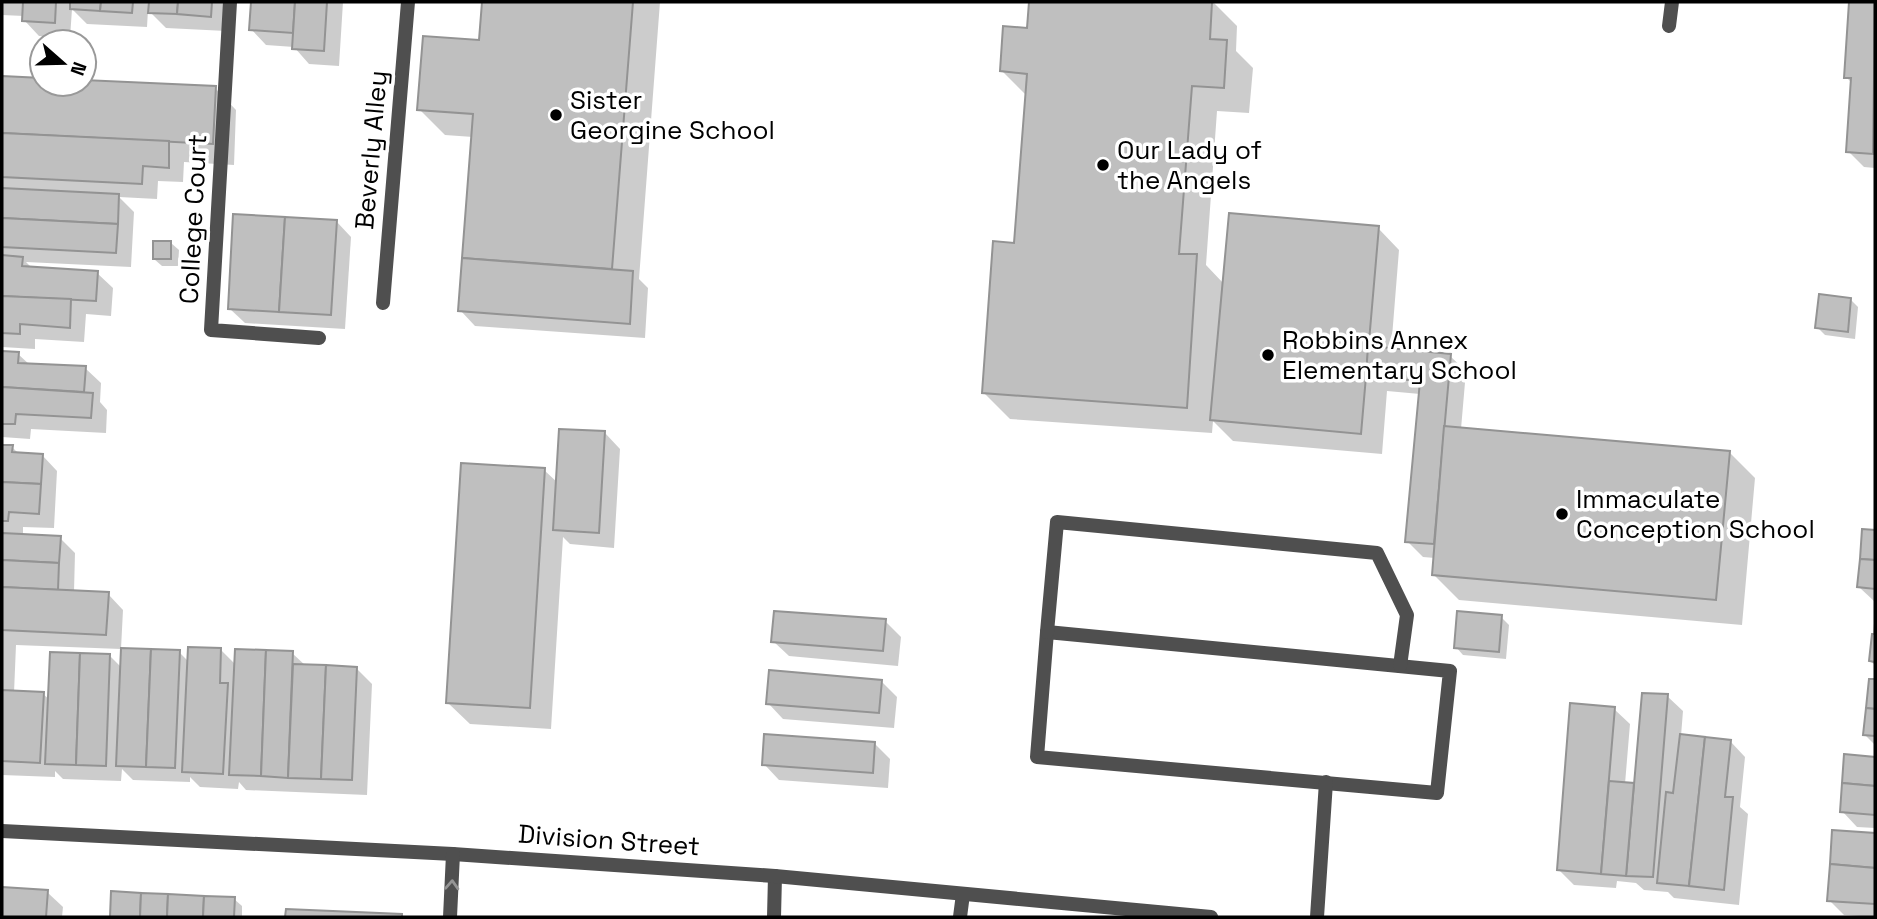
<svg xmlns="http://www.w3.org/2000/svg" width="1877" height="919" viewBox="0 0 1877 919" font-family="'Space Grotesk',sans-serif">
<style>
.shadow{fill:#0003}
.building{fill:#bfbfbf;stroke:#939393;stroke-width:2}
.lines{fill:none;stroke-linecap:round;stroke-linejoin:round}
.lane{stroke:#4f4f4f;stroke-width:14}
.street{stroke:#4f4f4f;stroke-width:14}
.oneway{stroke:#959595}
.poi-dot{fill:#000;stroke:#fff;stroke-width:2.5}
.labels{text-anchor:middle;stroke-width:7;stroke-linejoin:round;paint-order:stroke}
.poi-label{font-size:26px;fill:#000;stroke:#fff;text-anchor:start}
.street-label{font-size:26px;fill:#000;stroke:#fff}
</style>
<rect width="100%" height="100%" fill="#fff"/>
<!-- shadow -->
<g class="shadow">
<path d="M2 2H228L226 31 166 28 148 10 147 27 87 24 72 9 70 38 39 36 24 20V16L2 15Z"/>
<path d="M253 2H343L339 66 309 64 294 47 266 45 251 29Z"/>
<path d="M484 2H660L639 279 648 288 645 338 475 326 460 310 473 137 445 135 419 109 481 42Z"/>
<path d="M1031 2H1213L1237 26 1236 51 1253 68 1249 113 1217 111 1206 265 1224 284 1378 228 1399 250 1391 350 1450 356 1466 371 1461 429 1729 452 1755 478 1742 625 1459 600 1433 574 1435 558 1423 557 1407 541 1420 394 1387 391 1382 454 1233 441 1213 421 1212 433 1010 419 984 393 1015 245 1027 96 1002 71 1028 30Z"/>
<path d="M1851 2 1875 4V168L1864 167 1848 151 1853 84 1846 77Z"/>
<path d="M2 78 42 80V84L84 82 215 88 236 110 234 165 184 162 183 182 158 181 157 199 119 197 134 212 131 267 26 262 33 269 97 273 113 288 111 316 86 314 84 342 35 339V349L2 347Z"/>
<path d="M336 221 351 237 345 329 245 323 229 308Z"/>
<path d="M171 243 179 250 178 266H162L154 259Z"/>
<path d="M1851 300 1858 307 1855 339 1825 335 1817 327Z"/>
<path d="M2 353 18 354 30 365 85 368 101 383 100 402 107 410 106 433 31 429 30 439 2 437Z"/>
<path d="M605 433 620 449 614 548 570 544 563 537 551 729 470 724 448 703 544 470 558 483Z"/>
<path d="M2 447H12L19 454 42 455 57 471 54 528 23 527V536L60 538 75 553 74 592 108 594 123 610 121 649 16 645 14 693 43 694 50 700 110 656 122 668 179 652 189 662 221 650 236 665 292 653 306 666 356 668 372 684 367 795 246 790 239 782 238 789 200 787 190 777V782L133 780 122 769 121 781 63 779 55 771V777L2 775Z"/>
<path d="M1864 531 1875 532V602L1859 587Z"/>
<path d="M1875 614V665L1870 661Z"/>
<path d="M1501 617 1509 625 1506 659 1463 655 1456 647Z"/>
<path d="M885 621 901 637 898 666 789 656 773 641Z"/>
<path d="M1871 681H1875V745L1865 735Z"/>
<path d="M882 682 897 697 894 728 783 719 768 703Z"/>
<path d="M1667 696 1683 711 1681 736 1730 741 1745 757 1740 807 1748 814 1739 905 1674 898 1668 892 1644 890 1636 883 1617 881 1616 888 1574 885 1559 870 1614 709 1630 724 1625 784 1636 787Z"/>
<path d="M875 744 890 759 888 788 779 780 764 764Z"/>
<path d="M1846 756 1875 759V828L1857 827 1842 811Z"/>
<path d="M1834 832 1875 835V917L1844 915 1829 900Z"/>
<path d="M2 889 47 892 63 907 62 917H2Z"/>
<path d="M113 893 234 899 242 906V917H112Z"/>
<path d="M287 910 401 916 402 917H287Z"/>
</g>
<!-- building -->
<g class="building">
<path d="M23 2H56L55 23 22 21Z"/>
<path d="M70 2H101L100 11 70 9Z"/>
<path d="M101 2H133L132 13 100 11Z"/>
<path d="M149 2H178L177 14 148 13Z"/>
<path d="M178 2H212L211 17 177 14Z"/>
<path d="M251 2H295L293 33 249 30Z"/>
<path d="M295 2H327L324 51 292 49Z"/>
<path d="M482 2H633L612 269 462 258 473 114 417 110 423 36 479 40Z"/>
<path d="M1029 2H1212L1210 39 1227 40 1224 88 1192 86 1179 254H1197L1187 408 982 393 993 241 1014 243 1027 74 1000 71 1003 26 1027 28Z"/>
<path d="M1849 2H1875L1873 154 1846 152 1851 78H1844Z"/>
<path d="M2 76 42 78V84H84V80L216 86 213 144 2 133Z"/>
<path d="M2 133 169 141V168L143 166 142 184 2 177Z"/>
<path d="M2 188 119 194 118 224 2 218Z"/>
<path d="M1229 213 1379 226 1361 434 1210 420Z"/>
<path d="M233 214 285 217 279 312 228 309Z"/>
<path d="M285 217 337 220 331 315 279 312Z"/>
<path d="M2 218 118 224 116 253 2 247Z"/>
<rect x="153" y="241" width="18" height="18"/>
<path d="M2 255 23 257 22 266 98 271 96 301 2 296Z"/>
<path d="M462 258 633 271 630 324 458 311Z"/>
<path d="M1819 294 1851 298 1848 332 1815 328Z"/>
<path d="M2 296 71 299 70 328 20 324V334L2 333Z"/>
<path d="M1368 346 1451 354 1434 544 1405 542 1420 381 1366 376Z"/>
<path d="M2 351 19 352 18 363 86 366 84 392 2 387Z"/>
<path d="M2 387 93 393 91 418 16 414 15 424H2Z"/>
<path d="M1444 426 1730 451 1716 600 1432 575Z"/>
<path d="M559 429 605 431 599 533 553 530Z"/>
<path d="M2 445H13L12 452 43 454 41 484 2 482Z"/>
<path d="M461 463 545 468 530 708 446 703Z"/>
<path d="M2 482 41 484 39 514 9 512 8 521H2Z"/>
<path d="M1862 529 1875 530V560L1860 559Z"/>
<path d="M2 533 61 536 59 563 2 560Z"/>
<path d="M1860 559 1875 560V589L1857 587Z"/>
<path d="M2 560 59 563 58 590 2 587Z"/>
<path d="M2 587 109 592 106 635 2 630Z"/>
<path d="M774 611 886 619 883 651 771 642Z"/>
<path d="M1457 611 1502 615 1499 652 1454 648Z"/>
<path d="M1872 634H1875V662L1869 661Z"/>
<path d="M188 647 221 648 220 683H228L223 774 182 772Z"/>
<path d="M121 648 151 649 146 767 116 766Z"/>
<path d="M151 649 180 650 175 768 146 767Z"/>
<path d="M235 649 266 650 261 776 229 775Z"/>
<path d="M266 650 293 651 288 778 261 776Z"/>
<path d="M50 652 80 653 76 765 45 764Z"/>
<path d="M80 653 110 654 106 766 76 765Z"/>
<path d="M293 664 326 665 321 779 288 778Z"/>
<path d="M326 665 357 667 352 780 321 779Z"/>
<path d="M769 670 882 680 879 713 766 704Z"/>
<path d="M1869 679H1875V709L1866 708Z"/>
<path d="M2 690 44 692 40 763 2 761Z"/>
<path d="M1642 693 1668 694 1653 877 1626 876Z"/>
<path d="M1570 703 1615 707 1601 874 1557 870Z"/>
<path d="M1866 708 1875 709V736L1863 735Z"/>
<path d="M764 734 875 742 873 773 762 765Z"/>
<path d="M1680 734 1705 737 1689 886 1657 883 1666 792 1673 793Z"/>
<path d="M1705 737 1731 740 1725 797H1733L1724 890 1689 886Z"/>
<path d="M1844 754 1875 757V786L1842 783Z"/>
<path d="M1609 781 1634 783 1626 876 1601 874Z"/>
<path d="M1842 783 1875 786V815L1840 812Z"/>
<path d="M1832 830 1875 833V868L1830 864Z"/>
<path d="M1830 864 1875 868V904L1827 901Z"/>
<path d="M2 887 48 890 46 917H2Z"/>
<path d="M111 891 141 893 140 917H110Z"/>
<path d="M141 893 168 894 167 917H140Z"/>
<path d="M168 894 204 896 203 917H167Z"/>
<path d="M204 896 235 897 234 917H203Z"/>
<path d="M286 909 402 914V917H285Z"/>
</g>
<g class="lines">
<!-- lane -->
<g class="lane">
<path d="M230 2 211 330 319 338"/>
<path d="M1669 26 1672 2"/>
<path d="M383 303 408 2"/>
<path d="M1047 632 1450 671 1437 793 1037 757Z"/>
<path d="M1047 632 1057 522 1377 553 1407 615 1400 666"/>
<path d="M774 917 775 876"/>
<path d="M960 917 963 894"/>
<path d="M1317 917 1326 782"/>
</g>
<!-- street -->
<g class="street">
<path d="M2 831 453 854 775 876 1211 917"/>
<path d="M450 917 453 854"/>
</g>
</g>
<!-- one-way arrows -->
<defs><path id="oneway-chevron" d="M-2-3.5L2.5 0L-2 3.5" fill="none" stroke-width="1.6" stroke-linecap="round" stroke-linejoin="round" transform="scale(1.75)"/></defs>
<use class="oneway" href="#oneway-chevron" transform="translate(452 885) rotate(-87)"/>
<!-- markers -->
<g class="poi-dot">
<circle cx="556" cy="115" r="7"/>
<circle cx="1103" cy="165" r="7"/>
<circle cx="1268" cy="355" r="7"/>
<circle cx="1562" cy="514" r="7"/>
</g>
<g class="labels">
<!-- poi labels -->
<g class="poi-label">
<text x="570" y="109">Sister<tspan x="570" dy="30">Georgine School</tspan></text>
<text x="1117" y="159">Our Lady of<tspan x="1117" dy="30">the Angels</tspan></text>
<text x="1282" y="349">Robbins Annex<tspan x="1282" dy="30">Elementary School</tspan></text>
<text x="1576" y="508">Immaculate<tspan x="1576" dy="30">Conception School</tspan></text>
</g>
<!-- street labels -->
<g class="street-label">
<text transform="translate(371 150) rotate(-85)" y="9">Beverly Alley</text>
<text transform="translate(193 219) rotate(-87)" y="9">College Court</text>
<text transform="translate(609 840) rotate(4)" y="9">Division Street</text>
</g>
</g>
<!-- border -->
<rect width="1877" height="919" fill="none" stroke="#000000" stroke-width="7"/>
<!-- north arrow -->
<g transform="translate(63 63) rotate(110)"><circle r="33" fill="#ffffff" stroke="#999999" stroke-width="2"/>
<path d="M0-5L12 26L0 18L-12 26Z" fill="#000000"/>
<text y="-10" font-size="19" font-weight="bold" text-anchor="middle" fill="#000000">N</text>
</g>
</svg>
